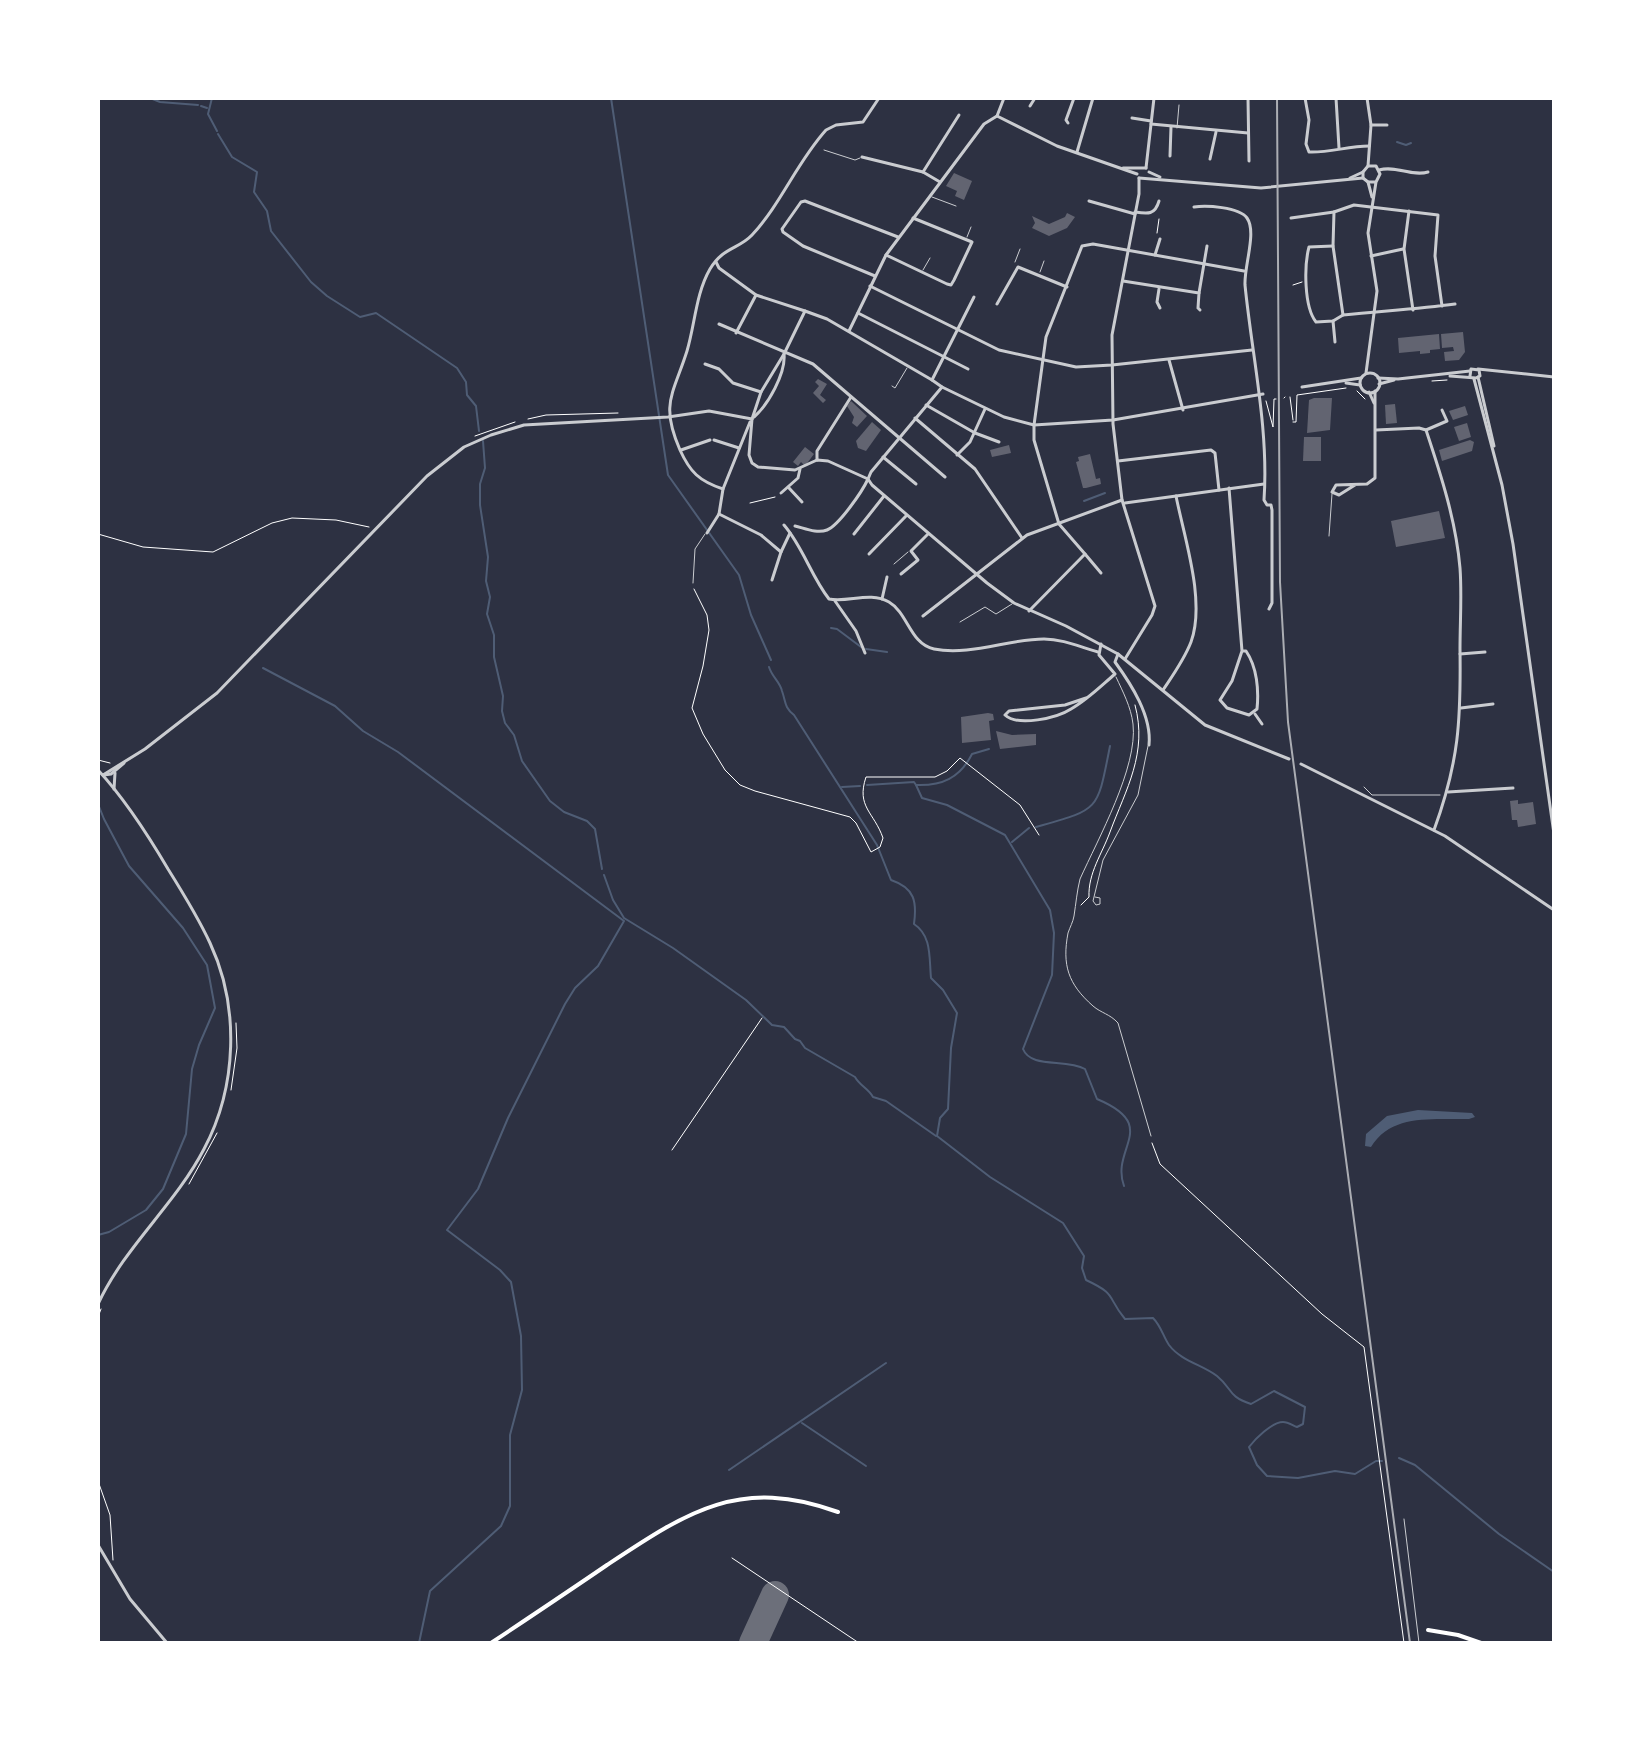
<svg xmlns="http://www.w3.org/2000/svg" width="1652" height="1741" viewBox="0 0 1652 1741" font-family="'Alegreya Sans',sans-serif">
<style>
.water{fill:#4f5d75}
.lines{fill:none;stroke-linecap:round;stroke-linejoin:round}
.stream{stroke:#4f5d75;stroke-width:2}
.runway{stroke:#6c6f7a;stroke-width:28}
.building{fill:#626471}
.path{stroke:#fff;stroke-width:1}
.service{stroke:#caccd0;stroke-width:1}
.minor{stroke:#caccd0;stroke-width:3}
.tertiary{stroke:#caccd0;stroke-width:3}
.secondary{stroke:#fff;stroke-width:4}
.rail{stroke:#abadb3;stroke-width:2}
</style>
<rect width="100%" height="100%" fill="#2d3142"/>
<!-- water -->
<path class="water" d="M1418 1110 1472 1113 1475 1117 1469 1119C1433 1120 1392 1113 1371 1147L1365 1146 1366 1134 1387 1116Z"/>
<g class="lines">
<!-- stream -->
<g class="stream">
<path d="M150 98 160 102 198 105"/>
<path d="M212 98 208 114 217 131"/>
<path d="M611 98 668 475 739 575 751 615 771 660"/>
<path d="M201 106 207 108"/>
<path d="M218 134 232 157 257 172 254 192 267 211 271 231 311 282 327 296 360 317 376 313 457 368 466 382 467 395 476 406 479 431"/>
<path d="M1397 142 1406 145 1411 143"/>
<path d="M483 441 485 468 480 484V505L488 557 486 581 490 597 487 614 494 635V657L503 696 502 711 505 723 514 735 522 761 550 801 564 812 587 821 595 829 602 869"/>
<path d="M1084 501 1105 493"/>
<path d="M831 628 837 629 861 647"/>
<path d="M866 649 887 652"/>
<path d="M769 667C772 677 780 682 782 691 786 702 784 707 794 715L877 845 891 880C915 888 917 902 914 924 932 936 929 957 931 978L943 990 957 1013 951 1048 948 1109 940 1118 937 1136 990 1177 1063 1223 1084 1256 1082 1268 1086 1280C1118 1295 1106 1296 1125 1319L1153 1318C1161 1326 1163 1336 1169 1345 1181 1361 1203 1365 1217 1376 1233 1389 1227 1396 1251 1404L1274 1391 1305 1407 1303 1424 1297 1427C1292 1425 1288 1422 1283 1422 1272 1422 1255 1439 1249 1447L1257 1465 1267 1476 1298 1478 1335 1471 1355 1474 1376 1461H1382"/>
<path d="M263 668 335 706 363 731 398 752 624 921 598 966 575 988 565 1004 508 1118 478 1189 447 1230 500 1270 511 1282 521 1336 522 1390 510 1435V1506L501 1526 430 1591 419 1643"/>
<path d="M867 785 914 782 916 785C942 786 960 778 972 754L989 749"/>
<path d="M916 785 922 798 947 805 1005 835 1050 910 1054 933 1052 975 1023 1049C1031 1069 1066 1058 1085 1069L1097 1099C1161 1126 1110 1148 1124 1186"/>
<path d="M842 787 860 786"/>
<path d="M98 804 104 819 129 866 183 928 207 965 215 1008 199 1045 192 1069 186 1134 163 1189 146 1210 109 1232 98 1235"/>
<path d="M1036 827C1100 809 1097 812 1110 746"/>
<path d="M1012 842 1029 828"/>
<path d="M604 875 613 900 624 918 673 948 746 1000 772 1025 784 1027 795 1039 800 1041 805 1048 855 1077C860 1086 868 1088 873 1097L886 1101 936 1136"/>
<path d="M802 1423 866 1466"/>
<path d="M1399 1458 1415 1465 1499 1534 1554 1572"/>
<path d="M729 1470 886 1363"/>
</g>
<!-- runway -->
<path class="runway" d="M753 1643 775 1595"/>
</g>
<!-- building -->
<g class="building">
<path d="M954 173 972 181 964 200 955 196 957 191 946 186Z"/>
<path d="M1067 213 1075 217 1067 228 1049 236 1032 228 1035 223 1032 216 1049 224 1065 217Z"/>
<path d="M1463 332 1465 352 1459 360 1445 361 1444 352 1454 351 1453 347 1442 348 1441 334Z"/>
<path d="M1439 334 1440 349 1430 350V353L1420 354V351L1399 353 1398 338Z"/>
<path d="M818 379 827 384 820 395 826 400 823 403 813 393 819 386 815 382Z"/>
<path d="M1314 398H1332L1330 430 1307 433 1309 400Z"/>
<path d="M851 401 867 416 857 427 852 423 854 417 847 406Z"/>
<path d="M1395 404 1397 423 1386 424 1385 405Z"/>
<path d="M1465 406 1468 415 1453 420 1449 411Z"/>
<path d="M872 422 881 430 866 451 858 448 856 441Z"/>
<path d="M1467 423 1471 437 1459 441 1454 427Z"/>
<path d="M1304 437H1321V461H1303Z"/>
<path d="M1470 440 1474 442 1472 451 1442 461 1439 450Z"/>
<path d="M1009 445 1011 453 992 457 990 450Z"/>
<path d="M805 447 814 454 805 466 801 462 798 466 793 462Z"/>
<path d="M1090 454 1096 479 1100 478 1101 484 1086 488H1083L1076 462 1079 461 1078 457Z"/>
<path d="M1439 511 1445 538 1396 547 1391 521Z"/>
<path d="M988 713 993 714 994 720 989 721 991 740 962 743 961 717Z"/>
<path d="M996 731 1012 735 1036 734V745L1000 749Z"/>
<path d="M1518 800V804L1533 802 1536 824 1518 827 1517 820H1512L1510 801Z"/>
</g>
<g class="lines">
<!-- path -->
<g class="path">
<path d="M1157 233 1159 219"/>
<path d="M1293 285 1302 282"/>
<path d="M1432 381 1447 380"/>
<path d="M1357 391 1365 399"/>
<path d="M1290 397 1293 420"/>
<path d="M1284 398 1285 397"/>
<path d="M1266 401 1273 427 1274 399H1276"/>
<path d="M528 419 546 415 618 413"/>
<path d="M1293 422H1296L1297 395 1346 388"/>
<path d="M475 436 515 422"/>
<path d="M750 503 775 497"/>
<path d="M98 534 143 547 213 552 272 523 292 518 336 520 369 527"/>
<path d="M694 589 707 615 709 630 703 666 692 708 703 734 725 770 740 785 755 791 850 817 856 823 871 852 880 847 883 838C874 812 856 807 866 777H935L947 771 960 758 1020 805 1039 835"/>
<path d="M98 760 110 763"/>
<path d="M1081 905 1089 897C1088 873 1102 854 1110 832 1126 789 1148 753 1135 705"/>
<path d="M231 1090 237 1048 236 1023"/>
<path d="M1152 1143 1160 1164 1322 1314 1364 1347 1404 1643"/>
<path d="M672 1150 762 1018"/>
<path d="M189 1184 217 1133"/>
<path d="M98 1317 101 1309"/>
<path d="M98 1481 110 1515 113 1560"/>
<path d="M732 1558 859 1643"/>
</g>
<!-- service -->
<g class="service">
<path d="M1177 128 1179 105"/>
<path d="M824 150 855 160 860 158"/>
<path d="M932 197 956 206"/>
<path d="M967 237 971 227"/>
<path d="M1015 262 1020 249"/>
<path d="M923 270 930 258"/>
<path d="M1040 272 1044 261"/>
<path d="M892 386 895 388 907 368"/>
<path d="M1329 536 1332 494"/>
<path d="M894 564 908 552"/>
<path d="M693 583 695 549 705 534"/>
<path d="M960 622 985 607 996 614 1012 604"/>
<path d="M1116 677C1123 692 1131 707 1133 724 1138 767 1098 839 1080 879 1077 891 1076 903 1074 916 1073 922 1070 927 1068 933 1062 965 1068 984 1093 1006 1101 1013 1110 1014 1118 1023L1151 1136"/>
<path d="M1364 787 1372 795H1440"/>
<path d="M1095 897 1100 898V904L1096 905 1093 901 1103 860 1138 795 1148 746"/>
<path d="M1404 1519 1419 1643"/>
</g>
<!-- minor -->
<g class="minor">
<path d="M1248 98 1249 161"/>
<path d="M1305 98 1309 120 1306 144 1309 152C1329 153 1348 146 1369 146"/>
<path d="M1336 98 1339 148"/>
<path d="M1030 106 1035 98"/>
<path d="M997 116 1057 146 1137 174"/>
<path d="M1132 118 1151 121"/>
<path d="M1068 123 1066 120 1074 98"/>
<path d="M1151 124 1248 133"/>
<path d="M1371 125H1387"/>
<path d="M1077 152 1093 98"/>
<path d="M1170 156 1171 127"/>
<path d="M862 157 923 172 940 182"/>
<path d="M1210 159 1216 132"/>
<path d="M1123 168H1146"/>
<path d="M1146 168 1154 98"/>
<path d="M1379 170C1396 165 1412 177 1428 172"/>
<path d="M923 172 959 115"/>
<path d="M1149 172 1160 177"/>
<path d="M1139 178 1261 188 1363 178"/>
<path d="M1350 178 1363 172"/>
<path d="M1089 201 1135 214"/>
<path d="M1194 207C1206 205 1239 207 1247 218 1257 232 1244 266 1245 285 1252 356 1269 429 1264 500L1267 505H1271L1272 510V603L1269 609"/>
<path d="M1409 211 1404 249 1413 310"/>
<path d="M1135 212C1148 214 1155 215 1159 201"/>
<path d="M1291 218 1334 212"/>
<path d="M1333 246 1309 247C1304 266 1304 307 1316 322L1333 321 1343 315"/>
<path d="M886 255 947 284 951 285 954 280 972 242 913 218"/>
<path d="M1155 255 1160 239"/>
<path d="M1371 256 1403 249"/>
<path d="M716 262 719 268 756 295 805 311"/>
<path d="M875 276 803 246 783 232 782 229 801 202 805 201 898 237"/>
<path d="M1123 281 1199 293 1198 308 1200 310"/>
<path d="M870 286 999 350 1076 367 1112 365 1252 350"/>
<path d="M1159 289 1157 302 1160 308"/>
<path d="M1199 293 1207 246"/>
<path d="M997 304 1018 267 1067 287"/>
<path d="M1442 306 1435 256 1438 215 1354 205 1334 212 1333 246 1343 315C1381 311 1418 309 1455 304"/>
<path d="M858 313 968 369"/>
<path d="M1333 321 1335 342"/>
<path d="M719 324 813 364 945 477"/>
<path d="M849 331 886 255 984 124 997 116 1004 98"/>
<path d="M736 333 756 295"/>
<path d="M1169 360 1183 410"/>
<path d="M705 364 719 369 733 383 761 392"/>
<path d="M932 380 974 297"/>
<path d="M1346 383 1360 385"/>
<path d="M942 387 1004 417 1034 425 1113 420 1263 394"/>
<path d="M1302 387 1361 378"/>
<path d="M1369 392 1374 403"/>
<path d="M926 405 975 433 999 442"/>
<path d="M915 418 975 469 1022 538"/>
<path d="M752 419 749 455 752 463 758 467 795 470 817 460 828 461 868 479C862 492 839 525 827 530 817 534 804 528 795 526"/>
<path d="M1376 430 1419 428 1426 430C1441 475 1456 521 1460 568 1462 595 1460 622 1460 649 1461 720 1459 762 1434 830"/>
<path d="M1426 430 1447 421 1442 410"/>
<path d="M714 440 739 448"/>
<path d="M681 450 710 440"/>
<path d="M957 455 970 442 985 409"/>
<path d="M883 457 916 484"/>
<path d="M817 460V451L851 397"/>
<path d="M1118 461 1211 450 1215 453 1219 490"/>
<path d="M1355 485 1339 495 1332 492 1336 485 1367 484 1375 478V391"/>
<path d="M789 488 802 502"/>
<path d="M1229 488 1242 651 1232 681 1220 700 1227 708 1249 715 1257 709C1259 690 1257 667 1246 651H1242"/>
<path d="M723 489C699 481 690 472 680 450 660 404 673 395 687 351 695 324 696 293 710 269 723 247 739 249 752 235 781 204 797 162 826 130L836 125 863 122 879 98"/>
<path d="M781 493 798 478 800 469"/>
<path d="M1125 503 1264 484"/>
<path d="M719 514 761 535 781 552 790 533"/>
<path d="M784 525C803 547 811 576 829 599 848 603 870 591 889 602 908 613 910 644 934 649 970 656 1009 639 1044 639 1063 639 1080 647 1098 652"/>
<path d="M707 533 719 514 723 489 750 422"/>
<path d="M854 534 884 496"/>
<path d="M869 554 906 516"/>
<path d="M1085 554 1101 573"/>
<path d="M901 574 918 560 911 551 928 534"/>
<path d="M772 580 781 552"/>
<path d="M882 599 887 577"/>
<path d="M835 601 856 631 865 653"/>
<path d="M1029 611 1085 554 1059 524 1034 440V425L1046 337 1082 246 1093 244 1244 271"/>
<path d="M923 616 1027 535 1122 500"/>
<path d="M1118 654 1115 662C1131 684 1152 716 1149 745"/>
<path d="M1460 654 1485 652"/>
<path d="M1125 659 1152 615 1155 606 1122 500 1113 424 1112 335 1139 194V178"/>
<path d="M1163 690C1173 675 1184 660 1191 642 1206 601 1184 537 1176 496"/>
<path d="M1086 698 1065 705 1009 711 1005 715C1018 727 1057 718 1071 709 1087 700 1101 686 1115 674L1099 655 1101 644"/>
<path d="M1461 708 1493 704"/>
<path d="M1255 714 1262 724"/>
<path d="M1448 792 1513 788"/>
</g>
<!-- tertiary -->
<g class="tertiary">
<path d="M1367 98 1371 125 1368 166"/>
<path d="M1368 182 1372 197"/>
<path d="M1478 369 1554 377"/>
<path d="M1366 373 1377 291 1368 233 1376 182 1380 174 1376 166H1368L1363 172V178L1368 182H1376"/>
<circle cx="1370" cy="383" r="10"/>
<path d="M1450 376 1476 378 1480 376 1479 370 1471 369 1470 376"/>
<path d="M1478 377 1494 446"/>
<path d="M1378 378 1398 379 1470 371"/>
<path d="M1474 379 1502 485 1513 544 1554 834"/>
<path d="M1379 384 1394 380"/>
<path d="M754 417C768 405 786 373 784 354"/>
<path d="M752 419 761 392 784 354 805 311 827 319 932 380 942 387 871 472 868 479 872 485 987 583 1014 603 1066 626 1118 654 1205 725 1289 759"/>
<path d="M1301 764 1445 836 1554 910"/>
<path d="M98 770C125 799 148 835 168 869 183 893 198 917 210 943 240 1007 237 1087 204 1149 175 1205 125 1246 98 1304"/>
<path d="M103 775 145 749 217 693 427 476 464 447 491 435 524 425 668 417 709 411 752 419"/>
<path d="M104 775 111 774 124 763"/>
<path d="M114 789 115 773"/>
<path d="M98 1545 130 1599 167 1643"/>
</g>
<!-- secondary -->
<g class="secondary">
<path d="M1428 1630 1458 1635 1481 1643"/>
<path d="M491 1643C530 1617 569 1591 607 1565 687 1512 740 1476 838 1512"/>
</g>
<!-- rail -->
<path class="rail" d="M1277 98 1280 582 1288 722 1410 1643"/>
</g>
<!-- border -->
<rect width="1652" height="1741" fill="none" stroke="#ffffff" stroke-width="200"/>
</svg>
